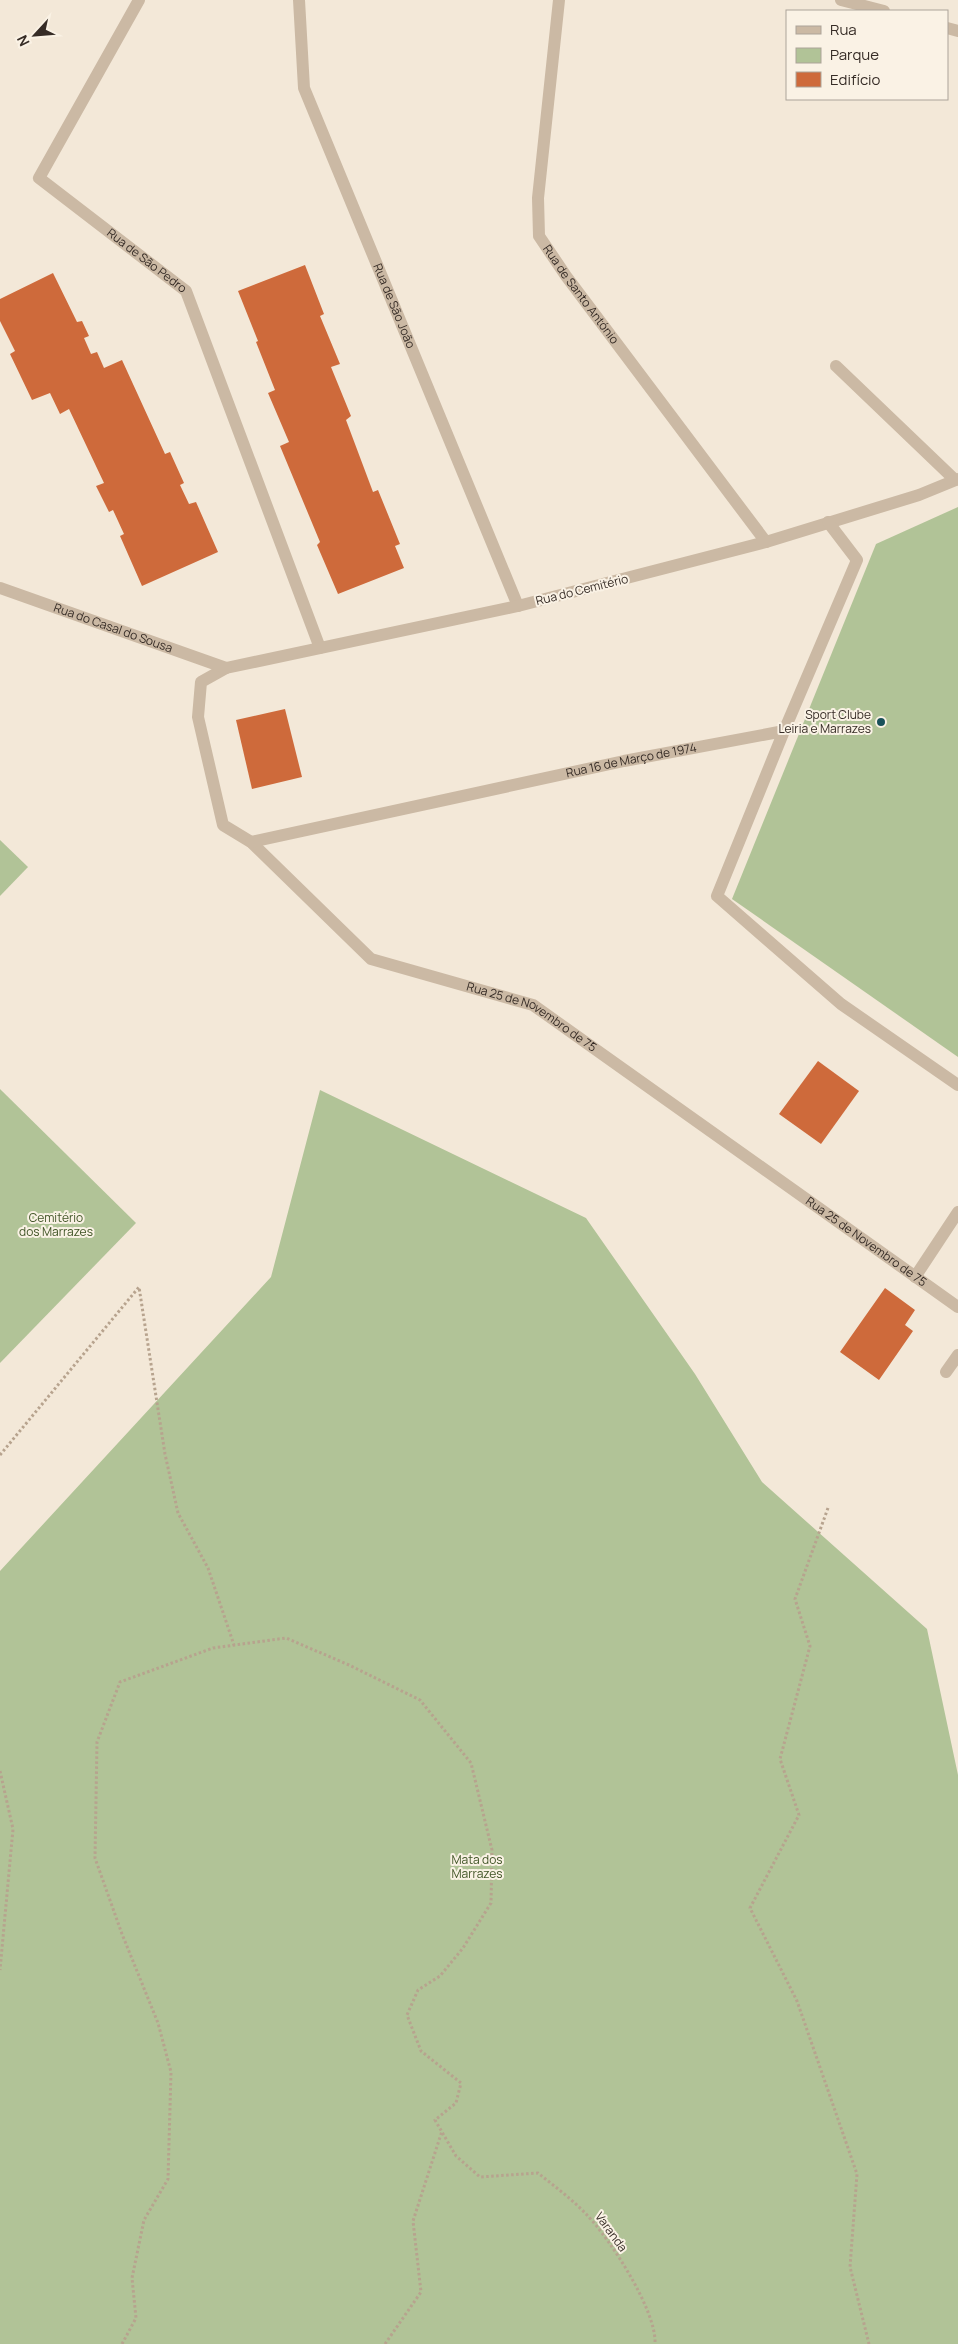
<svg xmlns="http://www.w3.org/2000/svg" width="958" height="2344" viewBox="0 0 958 2344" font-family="Manrope,sans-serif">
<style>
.green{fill:#b1c397}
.building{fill:#ce6a3b}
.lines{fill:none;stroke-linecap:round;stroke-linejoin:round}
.path{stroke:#b7a38e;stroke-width:3;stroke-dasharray:2.5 2.5;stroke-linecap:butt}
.lane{stroke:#cbb9a4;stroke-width:12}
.street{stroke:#cbb9a4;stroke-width:12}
.poi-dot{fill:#19515a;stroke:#faf2e5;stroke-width:2}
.labels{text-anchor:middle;stroke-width:4;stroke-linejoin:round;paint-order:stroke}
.street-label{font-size:12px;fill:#362c26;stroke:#faf2e5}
.poi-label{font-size:12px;fill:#362c26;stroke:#faf2e5;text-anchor:end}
.park-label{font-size:12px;fill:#425628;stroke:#faf2e5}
</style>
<rect width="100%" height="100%" fill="#f3e8d8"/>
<!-- green -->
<g class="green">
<path d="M958 507V1057L732 899 876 544Z"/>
<path d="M0 840 28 867 0 896Z"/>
<path d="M0 1089 136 1223 0 1363Z"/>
<path d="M320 1090 586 1218 695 1374 762 1482 927 1629 958 1775V2344H0V1571L271 1277Z"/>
</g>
<!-- building -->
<g class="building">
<path d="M305 265 324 314 320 316 340 364 331 367 351 416 346 420 373 492 378 490 400 544 395 546 404 568 338 594 317 545 320 542 280 446 289 442 268 393 275 390 256 342 258 341 238 291Z"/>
<path d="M53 273 77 322 82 321 89 336 84 338 91 354 97 352 104 368 122 360 165 454 170 452 184 483 180 485 189 504 196 502 218 552 142 586 120 536 124 534 113 510 109 512 96 486 104 483 69 409 60 414 50 393 32 400 10 354 15 351 0 321V299Z"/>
<path d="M285 709 302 777 252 789 236 720Z"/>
<path d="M818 1061 859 1091 821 1144 779 1114Z"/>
<path d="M885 1288 915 1310 905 1325 913 1331 879 1380 840 1352Z"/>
</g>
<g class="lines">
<!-- path -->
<g class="path">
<path d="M0 1455 139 1287 165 1454 178 1513 208 1568 234 1645"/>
<path d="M828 1508 795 1599 810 1646 780 1759 799 1815 750 1908 797 2001 857 2174 850 2267 869 2344"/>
<path d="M0 1771 13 1829 0 1970"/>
<path d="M122 2344 136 2318 132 2278 144 2220 168 2179 171 2072 158 2023 122 1934 95 1858 97 1742 120 1682 213 1648 286 1638 349 1665 420 1700 471 1763 492 1850 491 1903 463 1948 440 1976 418 1990 407 2015 421 2051 461 2083 456 2103 435 2120 456 2156 480 2177 538 2173C554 2186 572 2199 587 2215 610 2239 657 2311 655 2344"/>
<path d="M385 2344 421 2292 413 2221 442 2131"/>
</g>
<!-- lane -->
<path class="lane" d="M946 1372 958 1355"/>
<!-- street -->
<g class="street">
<path id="s1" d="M139 0 39 178 186 291 320 648"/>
<path id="s2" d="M299 0 304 88 518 606"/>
<path id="s3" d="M559 0 538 198 539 236 566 276 766 542"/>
<path d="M841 0 884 11"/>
<path d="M947 28 958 31"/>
<path d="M836 366 955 480"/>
<path id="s4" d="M958 479 919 495 766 542 518 606 226 668 201 682 198 717 223 825 251 842 371 959 533 1005 958 1307"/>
<path id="s5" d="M0 588 226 668"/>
<path d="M784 731 717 896 841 1004 958 1085"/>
<path id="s6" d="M251 842 624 761 784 731 857 560 828 522"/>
<path d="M915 1277 958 1212"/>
</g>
</g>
<!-- markers -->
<circle class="poi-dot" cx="881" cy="722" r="5"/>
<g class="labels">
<!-- street labels -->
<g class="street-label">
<text dy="4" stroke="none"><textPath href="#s1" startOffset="340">Rua de São Pedro</textPath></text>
<text dy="4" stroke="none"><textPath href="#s3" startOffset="309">Rua de Santo António</textPath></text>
<text dy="4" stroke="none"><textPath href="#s2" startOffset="324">Rua de São João</textPath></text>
<text transform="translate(582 590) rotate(-14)" y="4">Rua do Cemitério</text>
<text dy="4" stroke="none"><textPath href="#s5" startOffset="120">Rua do Casal do Sousa</textPath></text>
<text dy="4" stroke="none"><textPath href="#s6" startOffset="389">Rua 16 de Março de 1974</textPath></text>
<text dy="4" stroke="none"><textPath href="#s4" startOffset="1304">Rua 25 de Novembro de 75</textPath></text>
<text dy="4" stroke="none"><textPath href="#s4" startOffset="1709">Rua 25 de Novembro de 75</textPath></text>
<text transform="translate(611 2232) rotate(54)" y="4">Varanda</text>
</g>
<!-- poi labels -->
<g class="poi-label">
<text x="871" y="719">Sport Clube<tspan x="871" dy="14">Leiria e Marrazes</tspan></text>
</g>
<!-- park labels -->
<g class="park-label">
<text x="56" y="1222">Cemitério<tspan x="56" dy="14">dos Marrazes</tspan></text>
<text x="477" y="1864">Mata dos<tspan x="477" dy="14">Marrazes</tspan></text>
</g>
</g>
<!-- legend -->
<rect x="786" y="10" width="162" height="90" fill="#faf2e5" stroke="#aca399"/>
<rect x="796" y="26" width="25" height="8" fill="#cbb9a4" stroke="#aca399"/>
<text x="830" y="35" font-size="15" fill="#362c26">Rua</text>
<rect x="796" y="48" width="25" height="15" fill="#b1c397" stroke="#aca399"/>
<text x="830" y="60" font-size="15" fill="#362c26">Parque</text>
<rect x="796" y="72" width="25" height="15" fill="#ce6a3b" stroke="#aca399"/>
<text x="830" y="85" font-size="15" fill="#362c26">Edifício</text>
<!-- north arrow -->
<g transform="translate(35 35) rotate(244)" stroke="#faf2e5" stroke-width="4" paint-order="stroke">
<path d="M0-4L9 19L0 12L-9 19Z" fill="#362c26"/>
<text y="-8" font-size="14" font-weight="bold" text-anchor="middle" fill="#362c26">N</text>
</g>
</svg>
